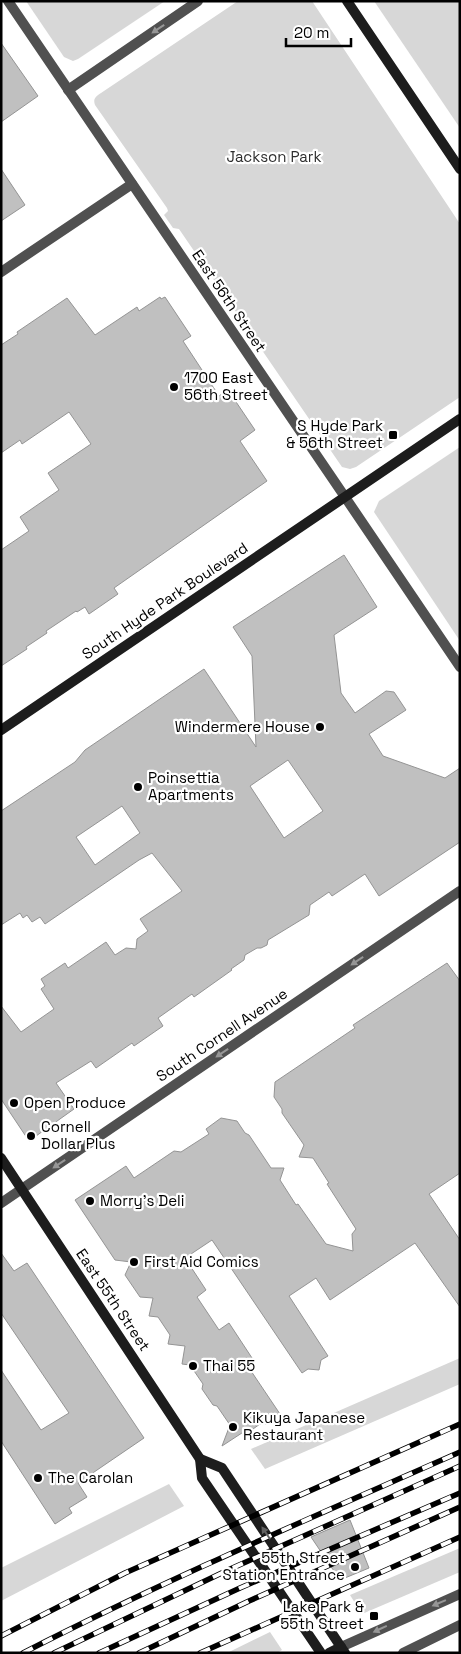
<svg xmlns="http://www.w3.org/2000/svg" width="461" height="1654" viewBox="0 0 461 1654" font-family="'Space Grotesk',sans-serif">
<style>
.green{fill:#d7d7d7}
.building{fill:#c0c0c0;stroke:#949494;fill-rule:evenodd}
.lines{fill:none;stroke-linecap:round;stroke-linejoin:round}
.minor{stroke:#505050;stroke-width:10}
.tertiary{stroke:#505050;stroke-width:10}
.secondary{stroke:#1d1d1d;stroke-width:10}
.rail-casing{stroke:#000;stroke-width:5.5}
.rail{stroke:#fff;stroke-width:4;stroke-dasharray:11;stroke-linecap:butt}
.oneway{fill:#969696}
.oneway2{fill:#616161}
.poi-dot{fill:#000;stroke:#fff;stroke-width:2}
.labels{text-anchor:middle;stroke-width:4.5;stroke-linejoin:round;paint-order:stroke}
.park-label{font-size:15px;fill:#2e2e2e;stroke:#fff}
.street-label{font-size:15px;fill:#000;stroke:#fff}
.poi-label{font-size:15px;fill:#000;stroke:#fff;text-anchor:start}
</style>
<rect width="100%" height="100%" fill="#fff"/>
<!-- green -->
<g class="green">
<path d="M26 1H165L78 59 73 61 64 57Z"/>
<path d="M238 1H312L460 224V397L356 467 350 469 342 467 179 229 173 228 164 215 168 211 167 208 95 105C93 99 95 97 101 93Z"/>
<path d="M374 1H460V128Z"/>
<path d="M460 447V641L374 512 379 501Z"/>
<path d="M460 1358V1384L265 1469 251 1449Z"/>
<path d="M169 1484 184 1506 1 1601V1568Z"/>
<path d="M460 1548V1572L362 1614 350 1595Z"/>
<path d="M270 1632 282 1650 277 1653H227Z"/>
</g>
<!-- building -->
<g class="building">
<path d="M1 43 38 96 1 122Z"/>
<path d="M1 169 25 205 1 221Z"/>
<path d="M160 297 161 299 165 297 191 336 183 341 219 396 228 390 255 430 240 441 267 481 114 588 118 594 89 614 85 607 77 612 76 611 46 631 47 633 26 647 27 649 1 666V550L29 531 20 517 59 490 48 473 91 444 69 412 22 444 20 440 1 453V345L18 334 17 332 67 298 95 335 137 307 139 311Z"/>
<path d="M344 555 377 607 334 635 341 693 355 713 386 691 394 692 406 710 369 734 383 756 445 778 460 768V842L379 896 365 874 332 896 329 892 310 905 309 915 268 940 267 945 261 948H257L245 955 244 960 231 969 232 970 194 997 192 994 158 1018 163 1026 134 1046 132 1043 96 1068 91 1061 56 1083 74 1109 29 1141 1 1099V1006L21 1032 54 1009 41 989 45 986 41 979 65 963 68 968 106 942 115 955 126 948 136 949 137 939 148 931 140 919 182 891 152 853 139 860 45 924 40 917 32 922 27 915 23 918 20 913 1 925V811L75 762 85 750 204 669 256 747 252 656 233 627ZM288 760 323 811 284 838 250 786ZM122 806 140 833 95 865 76 837Z"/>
<path d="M447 963 460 981V1173L429 1194 460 1240V1307L415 1243 330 1300 316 1278 289 1296 328 1356 321 1360 319 1370 308 1369 302 1373 212 1240 185 1258 206 1290 197 1297 219 1330 229 1323 254 1361 247 1365 280 1414 266 1424H260L253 1429H248L222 1446 230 1425 217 1406 213 1405 202 1389 203 1384 190 1365 182 1364 185 1346 168 1344 170 1335 158 1317 149 1316 153 1298 140 1297 125 1275 131 1262 115 1260 75 1200 126 1166 134 1178 174 1151 181 1152 209 1134 206 1129 221 1118 237 1121 245 1133 249 1135 271 1168H284L280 1180 296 1205 298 1204 326 1244 353 1251 352 1234 356 1229 327 1184 329 1183 313 1158 299 1157 304 1145 282 1113V1109L274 1097 275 1082 355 1028 353 1025Z"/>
<path d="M1 1253 14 1271 27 1263 144 1438 78 1483 87 1497 69 1508 72 1513 55 1524 1 1441V1370L41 1430 69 1413 1 1313Z"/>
<path d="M350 1520 369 1568 340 1580 311 1537Z"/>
</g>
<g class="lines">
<!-- minor -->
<g class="minor">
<path d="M8 1 345 497"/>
<path d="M68 90 198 1"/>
<path d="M1 272 132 184"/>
<path d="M1 1203 460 891"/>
</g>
<!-- tertiary -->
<g class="tertiary">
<path d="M345 497 460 667"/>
<path d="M341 1647 460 1594"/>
<path d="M403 1653 460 1625"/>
</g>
<!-- secondary -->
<g class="secondary">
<path d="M347 1 460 169"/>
<path d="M1 730 460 419"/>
<path d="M1 1158 200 1459 202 1478 321 1653"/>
<path d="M200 1459 222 1468 345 1653"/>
<path d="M329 1653 341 1647"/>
</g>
<defs>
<g id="rail">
<path d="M1 1636 125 1573 460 1424"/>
<path d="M23 1653C165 1580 313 1517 460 1452"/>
<path d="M54 1653 228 1570 460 1466"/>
<path d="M99 1653 240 1588 460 1493"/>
<path d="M139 1653 249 1601 460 1507"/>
<path d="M200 1653 460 1537"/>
</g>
</defs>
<!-- rail casing -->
<use href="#rail" class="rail-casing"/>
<!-- rail -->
<use href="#rail" class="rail"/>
</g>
<!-- one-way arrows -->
<defs><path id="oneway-solid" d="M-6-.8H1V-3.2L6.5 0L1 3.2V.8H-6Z" transform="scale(1.25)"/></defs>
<g class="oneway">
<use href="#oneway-solid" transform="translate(158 29) rotate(146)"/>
<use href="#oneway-solid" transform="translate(357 961) rotate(146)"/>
<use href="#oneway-solid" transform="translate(222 1053) rotate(146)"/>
<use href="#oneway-solid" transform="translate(59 1164) rotate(146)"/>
<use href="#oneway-solid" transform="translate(439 1603) rotate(157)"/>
<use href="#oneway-solid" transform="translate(380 1629) rotate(155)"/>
</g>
<use class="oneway2" href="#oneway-solid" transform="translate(266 1533) rotate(-124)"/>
<!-- markers -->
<g class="poi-dot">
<circle cx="174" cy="387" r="5"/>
<rect x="388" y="430" width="10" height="10" rx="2.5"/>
<circle cx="320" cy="727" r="5"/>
<circle cx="138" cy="787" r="5"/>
<circle cx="14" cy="1103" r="5"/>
<circle cx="31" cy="1136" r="5"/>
<circle cx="90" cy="1201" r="5"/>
<circle cx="134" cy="1262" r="5"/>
<circle cx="193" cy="1366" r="5"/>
<circle cx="233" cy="1427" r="5"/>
<circle cx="38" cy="1478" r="5"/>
<circle cx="355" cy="1567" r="5"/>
<rect x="369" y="1611" width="10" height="10" rx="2.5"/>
</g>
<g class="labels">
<!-- park labels -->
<g class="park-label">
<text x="274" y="162">Jackson Park</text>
</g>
<!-- street labels -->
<g class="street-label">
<text transform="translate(229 301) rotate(56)" y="5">East 56th Street</text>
<text transform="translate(165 601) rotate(-34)" y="5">South Hyde Park Boulevard</text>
<text transform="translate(222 1035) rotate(-34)" y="5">South Cornell Avenue</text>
<text transform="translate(113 1300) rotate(56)" y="5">East 55th Street</text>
</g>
<!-- poi labels -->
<g class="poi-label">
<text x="184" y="383">1700 East<tspan x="184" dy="17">56th Street</tspan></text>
<text x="383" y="431" text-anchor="end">S Hyde Park<tspan x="383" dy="17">&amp; 56th Street</tspan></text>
<text x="310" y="732" text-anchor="end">Windermere House</text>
<text x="148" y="783">Poinsettia<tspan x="148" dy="17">Apartments</tspan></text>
<text x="24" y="1108">Open Produce</text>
<text x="41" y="1132">Cornell<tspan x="41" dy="17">Dollar Plus</tspan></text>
<text x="100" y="1206">Morry's Deli</text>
<text x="144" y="1267">First Aid Comics</text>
<text x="203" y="1371">Thai 55</text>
<text x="243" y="1423">Kikuya Japanese<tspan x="243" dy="17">Restaurant</tspan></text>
<text x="48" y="1483">The Carolan</text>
<text x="345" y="1563" text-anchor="end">55th Street<tspan x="345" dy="17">Station Entrance</tspan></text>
<text x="364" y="1612" text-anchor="end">Lake Park &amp;<tspan x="364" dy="17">55th Street</tspan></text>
</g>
</g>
<!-- border -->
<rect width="461" height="1654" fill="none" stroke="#000000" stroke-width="5"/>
<!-- scale -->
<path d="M286 38v8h65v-8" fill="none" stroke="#000000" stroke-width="2.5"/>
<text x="294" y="38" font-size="15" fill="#000000" stroke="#ffffff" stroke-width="4" paint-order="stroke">20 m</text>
</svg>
